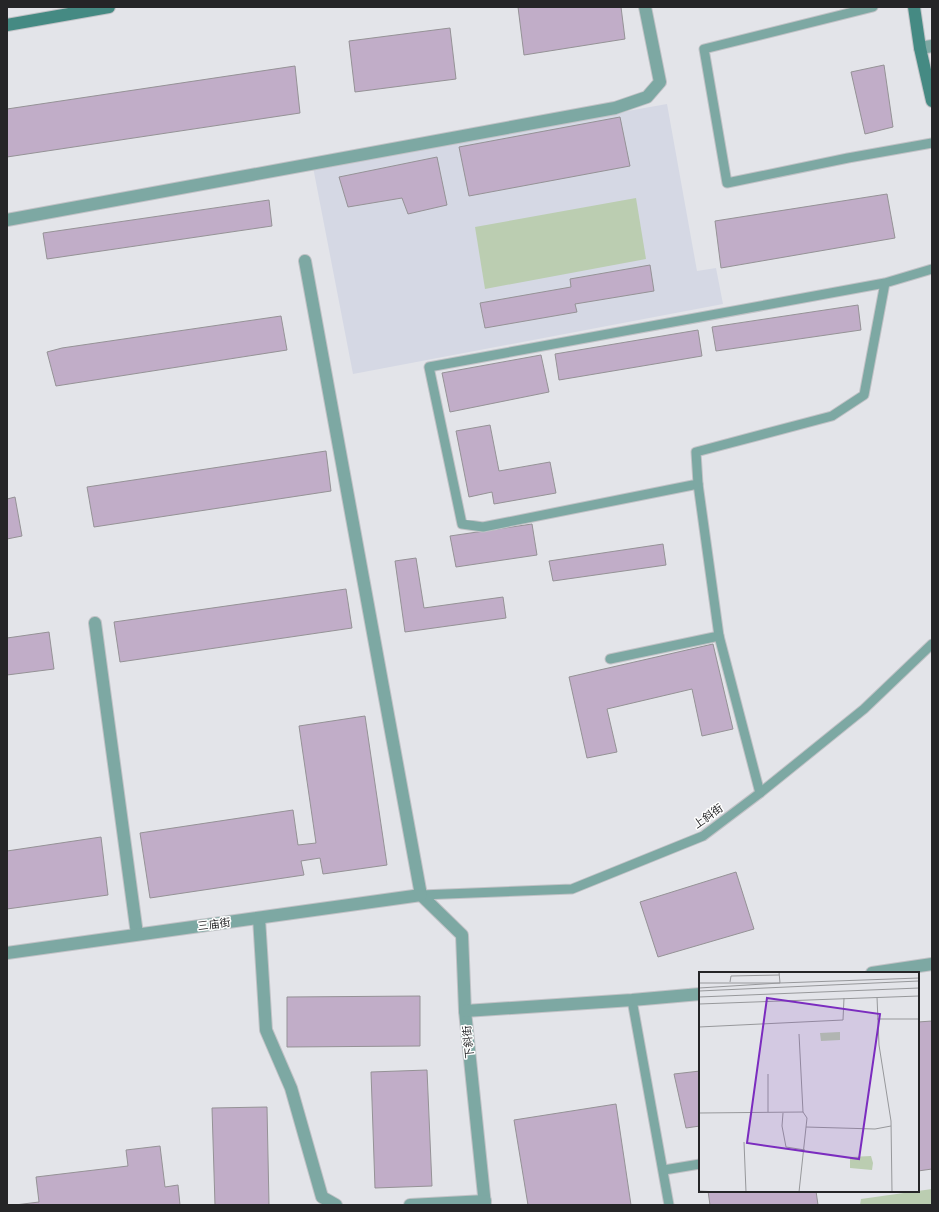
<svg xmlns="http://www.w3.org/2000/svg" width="939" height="1212" viewBox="0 0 939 1212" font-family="'Times New Roman','Noto Sans SC',serif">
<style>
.built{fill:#d5d8e4}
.green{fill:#bbcdb1}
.building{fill:#c1adc8;stroke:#959296}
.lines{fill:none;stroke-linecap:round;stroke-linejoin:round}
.lane-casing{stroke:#c1c2c6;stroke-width:11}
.street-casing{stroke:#c1c2c6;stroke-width:14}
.secondary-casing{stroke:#c1c2c6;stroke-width:14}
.lane{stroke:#7da8a3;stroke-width:9}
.street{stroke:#7da8a3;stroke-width:12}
.secondary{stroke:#458a83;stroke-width:12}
.labels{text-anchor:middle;stroke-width:3;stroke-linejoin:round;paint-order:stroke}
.street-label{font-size:11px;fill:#252527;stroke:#fff}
.inset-road{fill:none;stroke:#97989b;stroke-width:1}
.view{fill:#7b2cbf;fill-opacity:0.15;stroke:#7b2cbf;stroke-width:2}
.inset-edge{fill:none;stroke:#252527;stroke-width:2}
</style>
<rect width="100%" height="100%" fill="#e3e4e9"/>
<!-- built -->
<path class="built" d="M667 104 697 271 716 268 723 304 353 374 313 167Z"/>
<!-- green -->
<g class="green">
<path d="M636 198 646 259 485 289 475 227Z"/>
<path d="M932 1189V1205H860L861 1199Z"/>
</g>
<!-- building -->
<g class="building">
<path d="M518 7H621L625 39 524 55Z"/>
<path d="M450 28 456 79 355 92 349 41Z"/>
<path d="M884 65 893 127 865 134 851 72Z"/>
<path d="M295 66 300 113 7 157V109Z"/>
<path d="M620 117 630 166 469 196 459 147Z"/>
<path d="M437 157 447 205 408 214 402 198 348 207 339 177Z"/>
<path d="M887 194 895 238 721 268 715 221Z"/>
<path d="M269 200 272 226 47 259 43 233Z"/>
<path d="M650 265 654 291 575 304 577 312 485 328 480 303 571 287 570 279Z"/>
<path d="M858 305 861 330 716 351 712 327Z"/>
<path d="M281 316 287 350 56 386 47 352 62 348Z"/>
<path d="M698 330 702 356 559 380 555 354Z"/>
<path d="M541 355 549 392 450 412 442 373Z"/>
<path d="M490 425 499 471 550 462 556 493 494 504 492 492 469 497 456 431Z"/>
<path d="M326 451 331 491 94 527 87 487Z"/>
<path d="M15 497 22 536 7 539V499Z"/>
<path d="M532 524 537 555 456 567 450 536Z"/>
<path d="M663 544 666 565 553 581 549 561Z"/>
<path d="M416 558 424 608 503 597 506 618 405 632 395 561Z"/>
<path d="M346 589 352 628 120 662 114 622Z"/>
<path d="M49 632 54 669 7 675V638Z"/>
<path d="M713 644 733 729 702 736 692 689 607 709 617 752 587 758 569 677Z"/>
<path d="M365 716 387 865 323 874 320 858 301 861 304 875 150 898 140 833 293 810 298 845 316 843 299 726Z"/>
<path d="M101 837 108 895 7 909V851Z"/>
<path d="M736 872 754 929 658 957 640 902Z"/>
<path d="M420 996V1046L287 1047V997Z"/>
<path d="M932 1021V1169L918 1171V1022Z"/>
<path d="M427 1070 432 1186 375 1188 371 1072Z"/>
<path d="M700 1071V1126L686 1128 674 1074Z"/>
<path d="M616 1104 631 1205H528L514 1120Z"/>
<path d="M267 1107 269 1205H215L212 1108Z"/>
<path d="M160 1146 165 1187 178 1185 180 1205H15L39 1202 36 1177 128 1166 126 1150Z"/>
<path d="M708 1191H816L818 1205H710Z"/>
</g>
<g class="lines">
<defs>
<g id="lane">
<path d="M873 7 704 49 727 183 848 158 932 143"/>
<path d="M885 283 864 395 832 416 696 452 698 484 483 527 462 524 429 367 885 283 932 269"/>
<path d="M698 484 719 636 760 793"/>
<path d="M610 659 719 636"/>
<path d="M421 895 572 889 703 836 760 793 864 709 932 644"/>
<path d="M632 1000 669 1205"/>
<path d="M664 1170 700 1164"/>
</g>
<g id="street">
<path d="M920 48 932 46"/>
<path d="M7 220 615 108 647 97 660 82 645 7"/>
<path d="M305 261 421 895"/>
<path d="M95 623 137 934"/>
<path d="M421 895 462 935 465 1011 485 1205"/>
<path d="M259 918 266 1030 291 1088 322 1197 336 1205"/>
<path d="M7 953 421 895"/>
<path d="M872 973 932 964"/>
<path d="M465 1011 632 1000 700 994"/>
<path d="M410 1205 485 1201"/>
</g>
<g id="secondary">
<path d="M914 7 920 48 932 101"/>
<path d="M7 25 109 7"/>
</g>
</defs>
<!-- lane casing -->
<use href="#lane" class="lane-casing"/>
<!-- street casing -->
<use href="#street" class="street-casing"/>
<!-- secondary casing -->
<use href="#secondary" class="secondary-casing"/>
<!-- lane -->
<use href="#lane" class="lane"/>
<!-- street -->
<use href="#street" class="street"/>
<!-- secondary -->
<use href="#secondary" class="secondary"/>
</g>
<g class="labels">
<!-- street labels -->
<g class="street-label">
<text transform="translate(708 816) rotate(-35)" y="4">上斜街</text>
<text transform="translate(214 924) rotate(-7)" y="4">三庙街</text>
<text transform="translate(468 1042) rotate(-96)" y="4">下斜街</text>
</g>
</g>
<!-- overview -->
<g transform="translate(699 972)">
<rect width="220" height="220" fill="#e3e4e9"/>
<path d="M141 60V68L122 69 121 61ZM172 184 174 191 173 198 151 196V185Z" fill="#bbcdb1"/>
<path class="inset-road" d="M31 10 32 4 80 3M0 11H81L220 6M0 16 81 11 80 0M0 19 220 9M0 25 220 16M178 25 180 73 192 149 193 220M0 32 220 24M178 47H220M0 55 144 48 145 26M100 62 104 140M69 140V102M0 141 104 140M84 141 83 154 87 175 106 178M107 155 176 157 192 154M45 170 47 220M0 219 20 220M100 220 108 146 104 140"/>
<path class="view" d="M68 26 181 42 160 187 48 171Z"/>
<rect width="220" height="220" class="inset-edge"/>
</g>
<!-- border -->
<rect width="939" height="1212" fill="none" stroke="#252527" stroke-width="16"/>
</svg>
